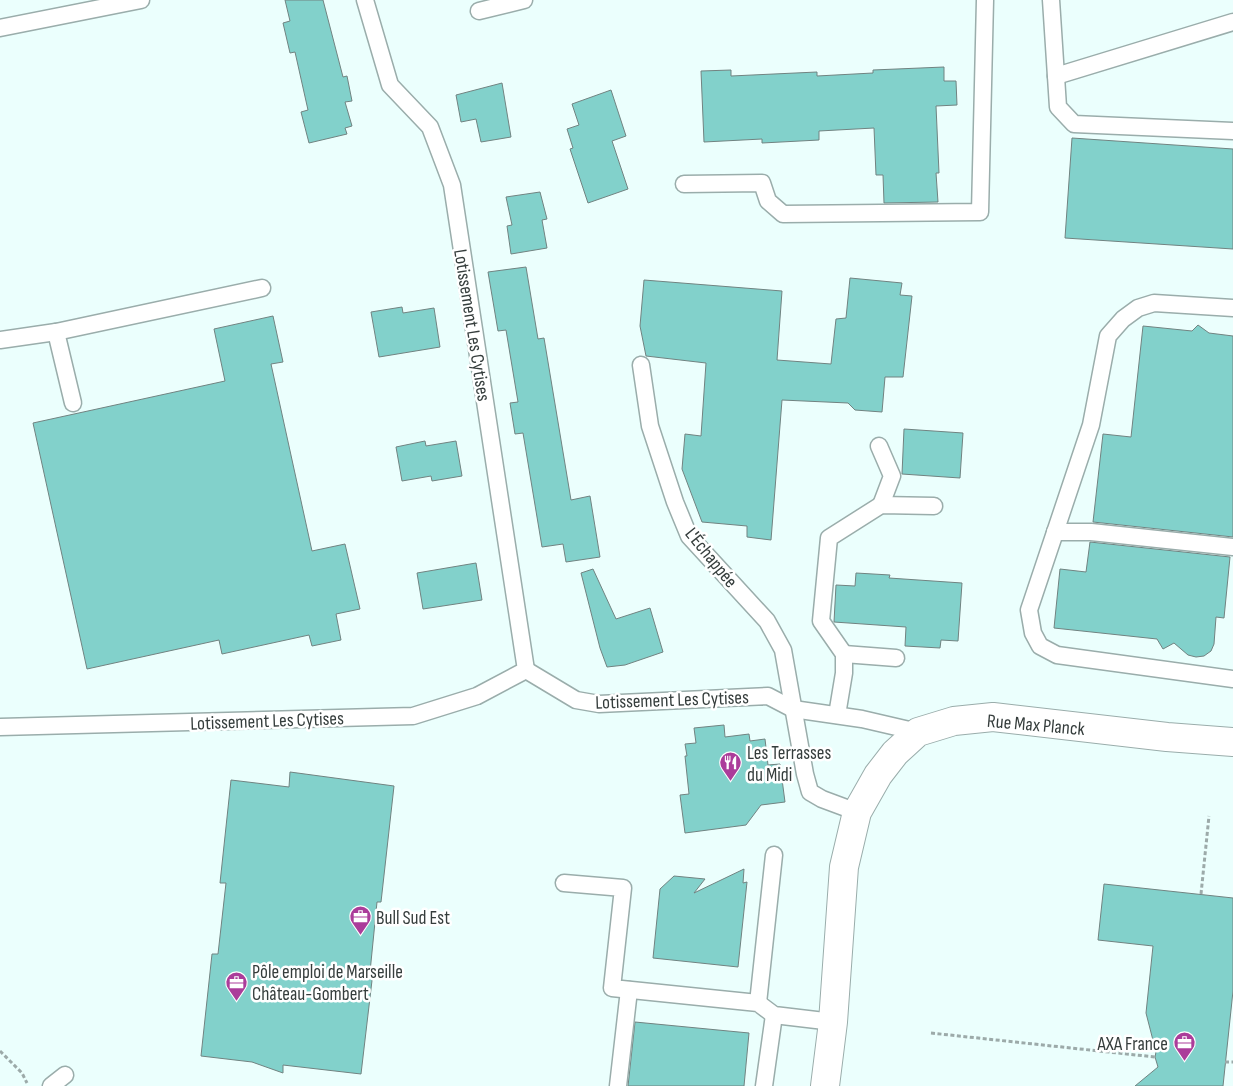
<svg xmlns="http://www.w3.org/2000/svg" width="1233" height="1086" viewBox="0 0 1233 1086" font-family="'Sofia Sans Condensed',sans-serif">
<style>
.building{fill:#82d1cb;stroke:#718381}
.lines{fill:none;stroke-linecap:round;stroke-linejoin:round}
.lane-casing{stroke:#9aadab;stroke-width:19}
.street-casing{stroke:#9aadab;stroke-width:30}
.path{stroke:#9caaa9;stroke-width:3;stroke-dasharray:4 2.5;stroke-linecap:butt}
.lane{stroke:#fff;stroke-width:16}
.street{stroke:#fff;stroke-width:28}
.labels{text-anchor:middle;stroke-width:5;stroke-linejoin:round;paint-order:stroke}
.street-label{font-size:19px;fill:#353d3c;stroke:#fff}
.poi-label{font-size:19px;fill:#353d3c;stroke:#fff;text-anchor:start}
</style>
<rect width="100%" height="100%" fill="#ebfffd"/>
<!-- building -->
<g class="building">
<path d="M285 0H323L343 77 347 76 352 101 345 102 352 126 345 128 347 134 309 143 301 112 308 110 295 52 290 53 283 23 290 21Z"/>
<path d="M944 67V81H956L957 105 936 106 939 173H936L938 202 884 203 883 175H876L874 128 819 131V140L762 143V139L704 142 701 71 731 70V76L817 72V76L873 73V70Z"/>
<path d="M502 83 511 137 481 142 476 119 461 122 456 95Z"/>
<path d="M611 90 626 136 612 141 628 189 588 203 570 149 573 148 567 129 579 125 572 104Z"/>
<path d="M1072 138 1233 149V249L1065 238Z"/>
<path d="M540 192 547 219 542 220 547 248 511 254 507 226 512 225 506 197Z"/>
<path d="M526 267 538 339 544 338 571 500 590 496 600 557 566 562 563 544 542 547 523 433 515 434 510 403 518 402 506 330 498 331 488 272Z"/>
<path d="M850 278 902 283 900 295 912 296 903 377H885L882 412 855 410 848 403 782 400 771 540 747 537V526L702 522 682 469 685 434 701 436 706 363 646 356 640 326 644 280 782 291 777 360 831 364 836 319 846 318Z"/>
<path d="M402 307 403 313 434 308 440 347 379 357 371 312Z"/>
<path d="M273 316 283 362 271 364 312 551 345 544 360 609 336 614 341 640 312 646 309 635 222 654 219 640 87 669 33 423 225 381 214 329Z"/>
<path d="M1198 325 1209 333 1233 336V537L1093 522 1103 434 1131 437 1143 326 1192 331Z"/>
<path d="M904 429 963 433 960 478 902 474Z"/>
<path d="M425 441 426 446 456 441 462 476 432 481 431 476 402 481 396 447Z"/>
<path d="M1090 542 1230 557 1224 618 1216 617 1214 644 1211 651 1204 656 1196 657 1188 655 1174 643 1163 649 1157 639 1054 628 1060 569 1086 572Z"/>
<path d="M476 563 482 600 423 609 417 573Z"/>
<path d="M593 569 616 619 650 608 663 652 625 665 607 667 600 648 581 573Z"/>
<path d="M856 573 890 575 889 578 962 583 958 641 941 640 940 648 905 646 906 627 834 622 836 585 855 586Z"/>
<path d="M724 725 725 737 749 734 750 741 765 739 768 765 780 764 785 802 761 805 746 825 685 833 680 795 689 794 685 756H687L685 744 696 743 694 728Z"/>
<path d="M290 772 394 786 381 902H377L370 972H373L361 1074 283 1065V1073L252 1062 201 1056 212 954H218L226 883H220L231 780 289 787Z"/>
<path d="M744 869 743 883 747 882 738 967 653 958 660 889 674 876 705 879 694 893Z"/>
<path d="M1104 884 1233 898V991L1223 1086H1135L1158 1067 1155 1057 1156 1052 1146 1013 1153 946 1098 940Z"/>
<path d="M635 1022 749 1033 744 1086H628Z"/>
</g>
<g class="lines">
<defs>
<g id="lane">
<path d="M1051 0 1058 107 1074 124 1233 131"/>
<path d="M479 11 524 0"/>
<path d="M0 28 141 0"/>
<path d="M1056 76 1233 22"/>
<path d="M684 184 762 183 768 201 783 214 980 212 985 0"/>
<path d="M1233 308 1154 303 1138 308 1123 319 1108 336 1091 425 1029 610 1033 633 1040 646 1057 655 1233 679"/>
<path d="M56 332 73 403"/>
<path d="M0 340 56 332 262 288"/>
<path d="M641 365 650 426 675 502 689 536 767 621 783 650 805 774 810 792 822 799 857 812"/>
<path d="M879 446 892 476 881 505"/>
<path d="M1055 532H1091L1233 547"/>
<path d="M844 654 896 658"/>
<path d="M526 670 576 700 599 704 768 696 793 709 862 719 918 732"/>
<path d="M837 715 844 673V654L821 621 829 538 881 505 934 506"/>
<path d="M0 727 413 716 477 696 526 670 452 185 430 127 390 85 365 0"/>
<path d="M564 883 623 888 612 988 758 1003 774 1015 833 1022"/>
<path d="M758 1003 774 855"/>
<path d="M51 1086 65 1075"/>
<path d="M618 1086 629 990"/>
<path d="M764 1086 774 1015"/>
</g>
<path id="street" d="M825 1086 833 1022 844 867 857 812 878 775 895 753 918 732 954 721 993 717 1167 737 1233 742"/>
</defs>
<!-- lane casing -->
<use href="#lane" class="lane-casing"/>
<!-- street casing -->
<use href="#street" class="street-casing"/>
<!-- path -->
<g class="path">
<path d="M1201 894 1209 816"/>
<path d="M931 1033 1155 1057"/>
<path d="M0 1051 22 1073 27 1083"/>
<path d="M1225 1062H1233"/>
</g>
<!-- lane -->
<use href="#lane" class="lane"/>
<!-- street -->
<use href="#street" class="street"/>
</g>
<!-- icons -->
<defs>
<symbol id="restaurant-pin" viewBox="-11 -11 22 30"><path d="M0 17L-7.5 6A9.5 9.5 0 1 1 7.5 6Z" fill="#ab3c9a" stroke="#fff"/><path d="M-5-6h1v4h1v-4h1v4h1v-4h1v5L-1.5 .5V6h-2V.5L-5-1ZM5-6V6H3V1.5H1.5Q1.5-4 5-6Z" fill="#fff"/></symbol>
<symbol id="office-pin" viewBox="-11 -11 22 30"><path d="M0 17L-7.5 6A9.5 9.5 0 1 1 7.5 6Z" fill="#ab3c9a" stroke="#fff"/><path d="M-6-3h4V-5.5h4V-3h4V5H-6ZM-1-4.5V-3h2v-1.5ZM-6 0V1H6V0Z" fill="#fff"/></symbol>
</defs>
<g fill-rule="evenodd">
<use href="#restaurant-pin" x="718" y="750" width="25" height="34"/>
<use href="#office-pin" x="348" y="904" width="25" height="34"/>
<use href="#office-pin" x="224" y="970" width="25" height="34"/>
<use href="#office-pin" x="1172" y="1030" width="25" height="34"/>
</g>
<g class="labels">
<!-- street labels -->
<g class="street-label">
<text transform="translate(473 325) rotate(81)" y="7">Lotissement Les Cytises</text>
<text transform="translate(712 557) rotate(51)" y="7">L'Échappée</text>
<text transform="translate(672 699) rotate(-2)" y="7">Lotissement Les Cytises</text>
<text transform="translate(267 720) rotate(-2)" y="7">Lotissement Les Cytises</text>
<text transform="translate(1036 724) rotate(5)" y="7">Rue Max Planck</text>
</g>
<!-- poi labels -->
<g class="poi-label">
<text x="747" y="759">Les Terrasses<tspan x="747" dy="22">du Midi</tspan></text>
<text x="376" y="924">Bull Sud Est</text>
<text x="252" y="978">Pôle emploi de Marseille<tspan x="252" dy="22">Château-Gombert</tspan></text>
<text x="1168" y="1050" text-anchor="end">AXA France</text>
</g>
</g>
</svg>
